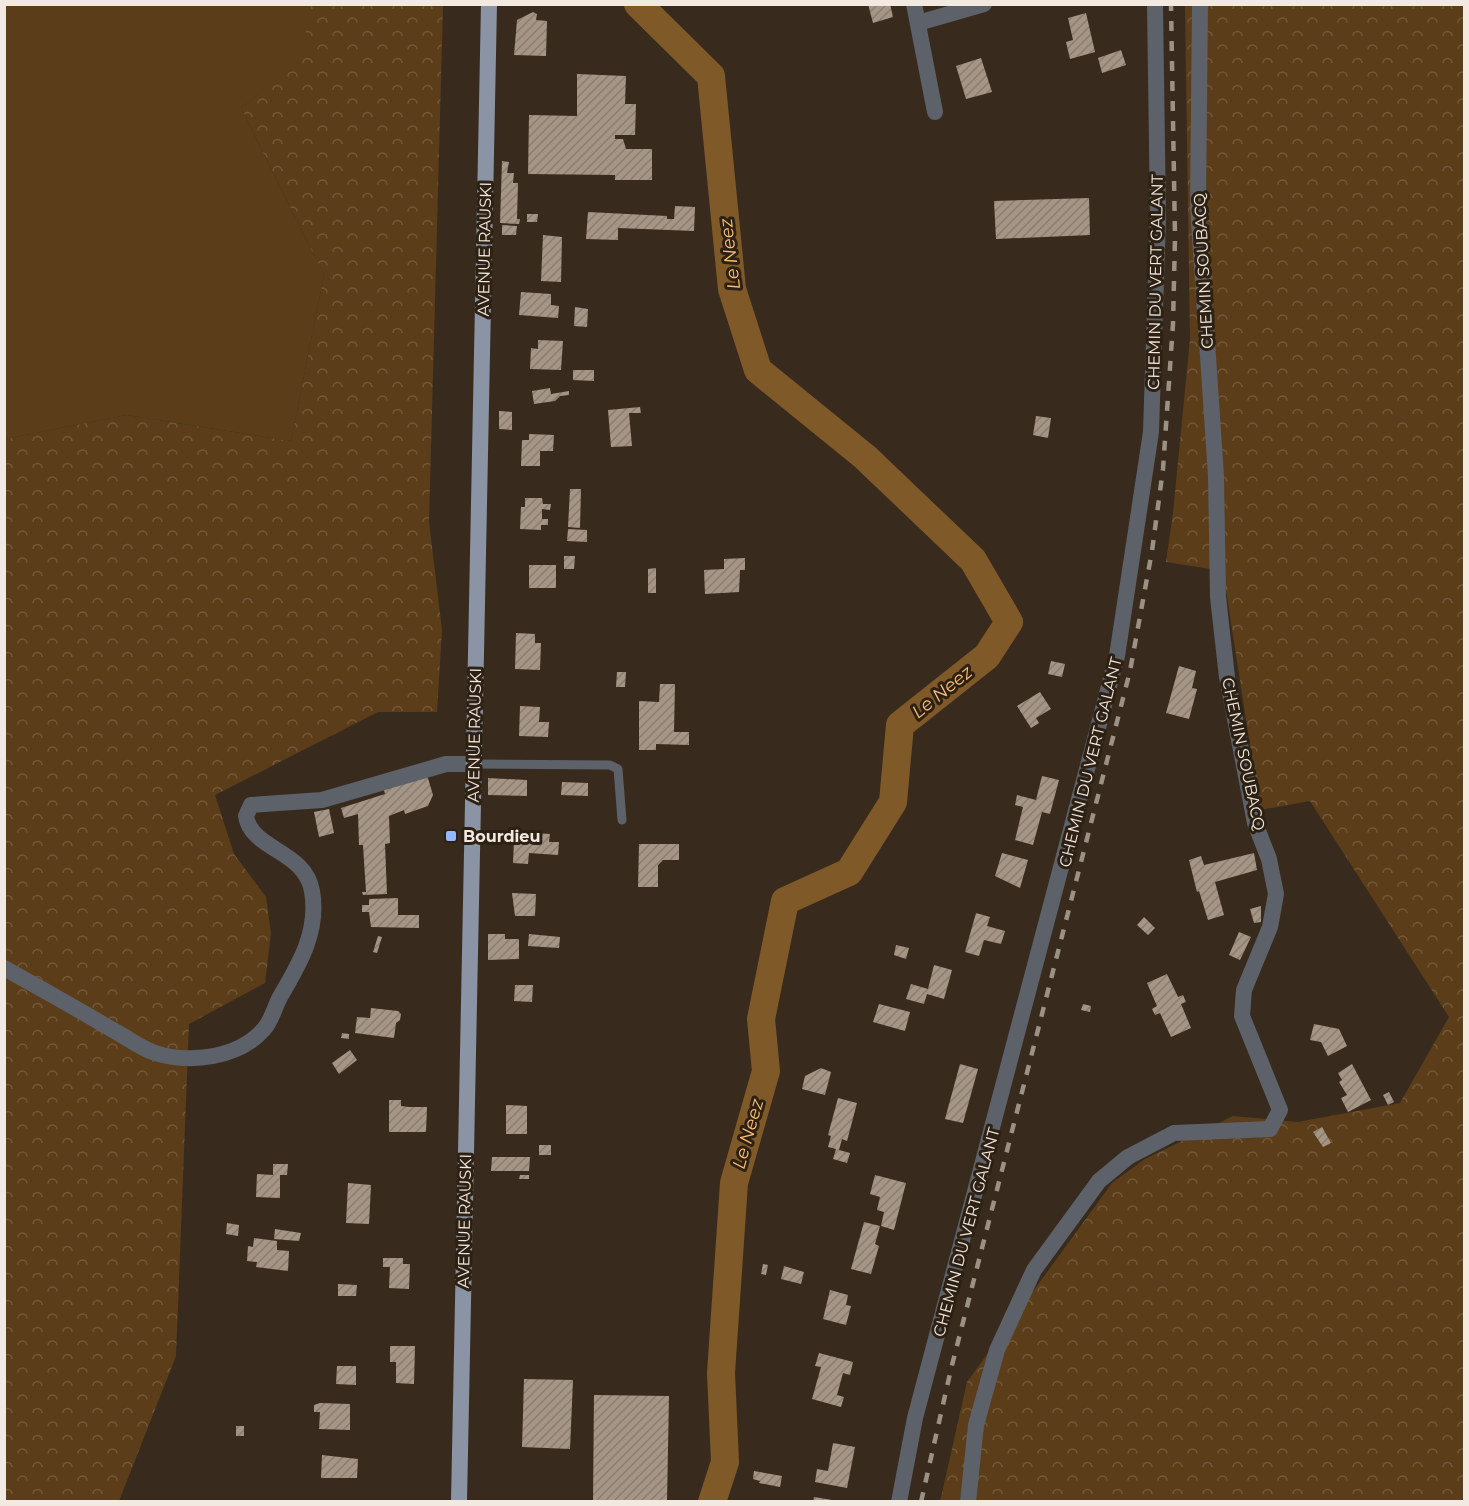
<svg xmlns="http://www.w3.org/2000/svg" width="1469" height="1506" viewBox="0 0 1469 1506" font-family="Montserrat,sans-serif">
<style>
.grass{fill:#5b3d19}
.forest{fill:url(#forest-crowns)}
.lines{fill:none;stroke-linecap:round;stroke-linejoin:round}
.river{stroke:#805929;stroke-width:28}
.building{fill:url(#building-hatch)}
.service{stroke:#5d6169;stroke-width:9}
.minor{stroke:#5d6169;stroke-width:16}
.primary{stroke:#8b94a4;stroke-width:16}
.rail{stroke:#9b9185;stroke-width:4.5;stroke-dasharray:10 10;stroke-linecap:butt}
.poi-dot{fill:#92b7fd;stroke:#2d2114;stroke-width:2}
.labels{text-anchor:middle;stroke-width:6;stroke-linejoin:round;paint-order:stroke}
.street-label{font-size:16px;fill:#f2e9e0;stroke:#2d2114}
.poi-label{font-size:16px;font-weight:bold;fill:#f2e9e0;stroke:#2d2114;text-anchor:start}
.water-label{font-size:18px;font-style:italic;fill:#fbbe78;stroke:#2d2114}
</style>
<defs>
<pattern id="forest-crowns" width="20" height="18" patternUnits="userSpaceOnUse" patternTransform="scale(1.5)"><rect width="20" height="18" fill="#5b3d19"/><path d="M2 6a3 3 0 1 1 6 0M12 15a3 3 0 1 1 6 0" fill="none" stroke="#73593a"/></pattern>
<pattern id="building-hatch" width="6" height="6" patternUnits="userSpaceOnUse" patternTransform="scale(1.5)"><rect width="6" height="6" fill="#a59585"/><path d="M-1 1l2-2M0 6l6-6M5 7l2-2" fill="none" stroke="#897d71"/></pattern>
</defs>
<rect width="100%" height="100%" fill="#382b1d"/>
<!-- grass -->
<path class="grass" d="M5 5H306L307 56 241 108 324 275 291 441 127 415 5 439Z"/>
<!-- forest -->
<g class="forest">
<path d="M306 5H443L429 522 442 630 437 712H378L215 795 234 854 266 897 271 933 265 983 189 1024 176 1356 119 1501 5 1502V439L127 415 291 441 324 275 241 108 306 56Z"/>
<path d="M1185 5H1464V1501L940 1502 967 1382 1112 1183 1145 1159 1233 1116 1298 1122 1400 1103 1449 1017 1310 801 1260 810 1223 571 1166 562 1173 513 1190 339Z"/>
</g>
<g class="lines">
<!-- river -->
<path class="river" d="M638 4 711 76 732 289 758 370 865 457 973 560 1009 622 987 656 900 725 893 802 849 872 785 901 761 1019 766 1071 734 1183 721 1373 725 1462 712 1502"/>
</g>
<!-- building -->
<g class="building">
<path d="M868 4H890L893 17 873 23Z"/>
<path d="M533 12 537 14 536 20 547 21 546 56 514 55 517 20Z"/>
<path d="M1086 13 1095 52 1070 59 1066 42 1073 40 1068 18Z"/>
<path d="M1121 50 1126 65 1102 73 1098 58Z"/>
<path d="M981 58 992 92 966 99 956 66Z"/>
<path d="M577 74 626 76 625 104H636L635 135H615V139H623L626 149H652V180H615V175L528 174 529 115 577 116Z"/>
<path d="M502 161 509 162 507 173H514L513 183H518L517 219H520L519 224 500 223Z"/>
<path d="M1089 198 1090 235 996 239 994 201Z"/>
<path d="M675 206 695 207 694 231 618 228V240L586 239 588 212 667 216V219H674Z"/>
<path d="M527 214H538L537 222H527Z"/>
<path d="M502 225 517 226 516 235H502Z"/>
<path d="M543 235 562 237 561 282 541 281Z"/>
<path d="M521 292 551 294V305L559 306 558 318 519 315Z"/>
<path d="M575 307 588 309 587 327 574 326Z"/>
<path d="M538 340 563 341 561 370 530 369 531 348 538 349Z"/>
<path d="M573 370H594V381L573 380Z"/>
<path d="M550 388 551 394 569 391V395L560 396 555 401 534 404 532 391Z"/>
<path d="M640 407 641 413H629L632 446 611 447 608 410Z"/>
<path d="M499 411 512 412V430L499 429Z"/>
<path d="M1036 416 1051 418 1048 438 1033 435Z"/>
<path d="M529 434 554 435 553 451H540V466H521L522 440H529Z"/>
<path d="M570 489H581L580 528 568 527Z"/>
<path d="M525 498H542L543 504H551L550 510 542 509V519H548V525H541V530L520 529 521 507H525Z"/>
<path d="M568 529 587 530V542L567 541Z"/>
<path d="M564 556H575L574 569H564Z"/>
<path d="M745 558V570H740L739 592 705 594 704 570 724 569V559Z"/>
<rect x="529" y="565" width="27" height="23"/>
<path d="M656 568V593H648V569Z"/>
<path d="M516 633 535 634V643H541L540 670 515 669Z"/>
<path d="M1051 661 1065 664 1062 677 1048 674Z"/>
<path d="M1179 666 1196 671 1192 688 1197 689 1189 719 1166 713Z"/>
<path d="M617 672H626L625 687H616Z"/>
<path d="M660 684H675L674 732H689V745L656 744V750H639V701L659 702Z"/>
<path d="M1040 692 1051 709 1036 718 1039 723 1031 728 1017 706Z"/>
<path d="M520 706 540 707 539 722H549L548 737 519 736Z"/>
<path d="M427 775 433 795 428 806 405 814 404 810 389 816 390 843 385 844 387 894 363 895 362 892H366L363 845H359L358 814 344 818 341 808 385 794 384 790Z"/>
<path d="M1042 776 1059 780 1050 814 1042 812 1033 845 1015 840 1023 807 1015 805 1017 795 1036 800Z"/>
<path d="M488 778 527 780V796L488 795Z"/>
<path d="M562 782 588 783V796L561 795Z"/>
<path d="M329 809 334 833 319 837 314 812Z"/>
<path d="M535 833 550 834 549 842H559L558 855 529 853 528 864 513 863 514 840 535 841Z"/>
<path d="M639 844H679V860H663L658 865V887H638Z"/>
<path d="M1002 853 1028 860 1020 888 995 876Z"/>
<path d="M1254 853 1257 870 1215 882 1224 915 1208 920 1199 891 1197 892 1189 860 1201 856 1204 865Z"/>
<path d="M512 893 536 894 535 916H515Z"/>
<path d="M398 898V915H419V928L371 927 369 912H362V905H369V899Z"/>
<path d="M1261 906V922L1254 923 1250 909Z"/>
<path d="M976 913 990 917 987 926 1005 931 1001 944 984 940 979 956 965 952Z"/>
<path d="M1144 917 1155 928 1148 935 1137 925Z"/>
<path d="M1239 932 1251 937 1240 960 1229 955Z"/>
<path d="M488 934H505V939H519V959L488 960Z"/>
<path d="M529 934 560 937 559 948 528 946Z"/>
<path d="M378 936 382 937 377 953 373 952Z"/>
<path d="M896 945 909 948 906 959 894 955Z"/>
<path d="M934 965 952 970 944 999 927 994 924 1004 906 999 911 984 928 989Z"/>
<path d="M1167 974 1178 997 1183 995 1186 1002 1181 1004 1191 1028 1171 1037 1160 1013 1155 1015 1152 1009 1157 1006 1147 983Z"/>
<path d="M515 985H533L532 1002 514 1001Z"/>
<path d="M879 1004 910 1012 905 1031 873 1022Z"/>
<path d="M1083 1004 1091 1006 1090 1012 1081 1010Z"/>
<path d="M371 1008 398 1011 401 1014 400 1020 396 1023 394 1038 355 1033 357 1017 370 1018Z"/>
<path d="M1314 1024 1339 1029 1347 1046 1328 1056 1321 1042 1310 1040Z"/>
<path d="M342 1033 349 1034V1039L341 1038Z"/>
<path d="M350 1050 357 1060 339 1074 332 1063Z"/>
<path d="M960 1064 978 1069 963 1123 945 1119Z"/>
<path d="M1352 1064 1371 1100 1348 1112 1341 1098 1347 1095 1339 1082 1342 1080 1338 1073Z"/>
<path d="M821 1068 831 1072 825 1095 802 1089 805 1076Z"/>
<path d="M1389 1092 1394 1102 1388 1105 1383 1095Z"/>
<path d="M838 1098 857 1103 847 1141 842 1139 839 1150 850 1153 847 1163 833 1159 836 1149 828 1147 831 1136 828 1135Z"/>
<path d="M389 1100H401V1106L409 1107H427L426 1132H389Z"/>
<path d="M506 1105 527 1106V1134H506Z"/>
<path d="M1322 1127 1331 1143 1323 1147 1313 1132Z"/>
<rect x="539" y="1145" width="12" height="10"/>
<path d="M492 1157H530L529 1171H491Z"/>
<path d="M273 1164H288L287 1175H280V1198L256 1197 257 1174 273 1175Z"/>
<path d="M520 1175H529V1179H519Z"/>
<path d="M875 1175 906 1183 894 1230 881 1226 884 1212 877 1210 880 1197 870 1194Z"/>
<path d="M348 1183 371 1185 369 1224 346 1223Z"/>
<path d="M864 1222 880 1226 875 1244 879 1246 871 1274 851 1269Z"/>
<path d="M227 1223 239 1225 238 1236 226 1234Z"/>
<path d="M275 1229 301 1233 299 1241 274 1239Z"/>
<path d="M254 1238 277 1241V1250L289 1251 288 1271 256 1267 257 1262 247 1261 248 1246 253 1247Z"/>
<path d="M383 1258H403V1264H410L409 1289 389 1288 390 1267H383Z"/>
<path d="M763 1264 768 1265 766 1275 761 1274Z"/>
<path d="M784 1266 804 1272 801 1284 781 1279Z"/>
<path d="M338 1284 357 1285 356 1296H338Z"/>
<path d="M830 1290 848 1295 846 1305 851 1306 846 1325 823 1319Z"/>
<path d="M390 1346H415L414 1384 396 1383V1362H390Z"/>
<path d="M819 1353 853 1362 850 1375 843 1373 837 1395 844 1397 841 1407 812 1399 821 1367 815 1366Z"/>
<path d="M337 1366H356V1385L336 1384Z"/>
<path d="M524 1379 573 1380 570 1449 522 1447Z"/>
<path d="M594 1395 669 1396 667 1502H593Z"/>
<path d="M320 1403 350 1404V1430L319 1429 320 1412H314V1405Z"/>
<rect x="236" y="1426" width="8" height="10"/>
<path d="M833 1443 855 1447 847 1488 815 1482 817 1469 828 1471Z"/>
<path d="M322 1455 358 1459 357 1478H321Z"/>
<path d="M754 1471 782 1476 780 1487 759 1483 760 1481 753 1479Z"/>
<path d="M814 1497 832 1500V1502H813Z"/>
</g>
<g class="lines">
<!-- service -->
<path class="service" d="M474 764 610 765 618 769 622 820"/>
<!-- minor -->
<g class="minor">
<path d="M914 4 935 112"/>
<path d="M918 23 984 4"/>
<path d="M4 968C40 988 76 1008 111 1029 125 1036 140 1048 155 1053 190 1064 239 1058 264 1029 272 1020 275 1006 280 997 300 963 319 931 312 891 305 850 251 850 246 816L251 805 322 800 446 764H474"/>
<path d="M899 1502 915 1418 1117 656 1151 432 1158 218 1155 4"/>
<path d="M968 1502 976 1425 997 1350 1034 1270 1099 1181 1128 1157 1174 1133 1270 1129 1280 1110 1242 1016 1244 990 1270 927 1276 894 1269 859 1255 823 1227 677 1218 597 1216 476 1198 207 1200 4"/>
</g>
<!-- primary -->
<path class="primary" d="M459 1502 489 4"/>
<!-- rail -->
<path class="rail" d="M921 1502 951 1369 1130 671 1152 551 1163 469 1173 324 1175 237 1171 4"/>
</g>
<!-- markers -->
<rect class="poi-dot" x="445" y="830" width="12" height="12" rx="3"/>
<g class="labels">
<!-- street labels -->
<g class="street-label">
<text transform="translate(484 249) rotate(-89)" y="6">AVENUE RAUSKI</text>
<text transform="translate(1203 271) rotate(-93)" y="6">CHEMIN SOUBACQ</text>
<text transform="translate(1155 282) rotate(-89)" y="6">CHEMIN DU VERT GALANT</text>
<text transform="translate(474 735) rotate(-89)" y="6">AVENUE RAUSKI</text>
<text transform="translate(1244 754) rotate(78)" y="6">CHEMIN SOUBACQ</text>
<text transform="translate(1090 762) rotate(-76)" y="6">CHEMIN DU VERT GALANT</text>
<text transform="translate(464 1221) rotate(-89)" y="6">AVENUE RAUSKI</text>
<text transform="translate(966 1232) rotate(-75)" y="6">CHEMIN DU VERT GALANT</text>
</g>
<!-- poi labels -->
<g class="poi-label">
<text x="463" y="842">Bourdieu</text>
</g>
<!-- water labels -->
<g class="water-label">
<text transform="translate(730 254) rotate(-97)" y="6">Le Neez</text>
<text transform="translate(942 692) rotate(-39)" y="6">Le Neez</text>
<text transform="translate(748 1134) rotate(-74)" y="6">Le Neez</text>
</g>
</g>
<!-- border -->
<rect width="1469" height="1506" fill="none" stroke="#f2e9e0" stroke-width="12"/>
</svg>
